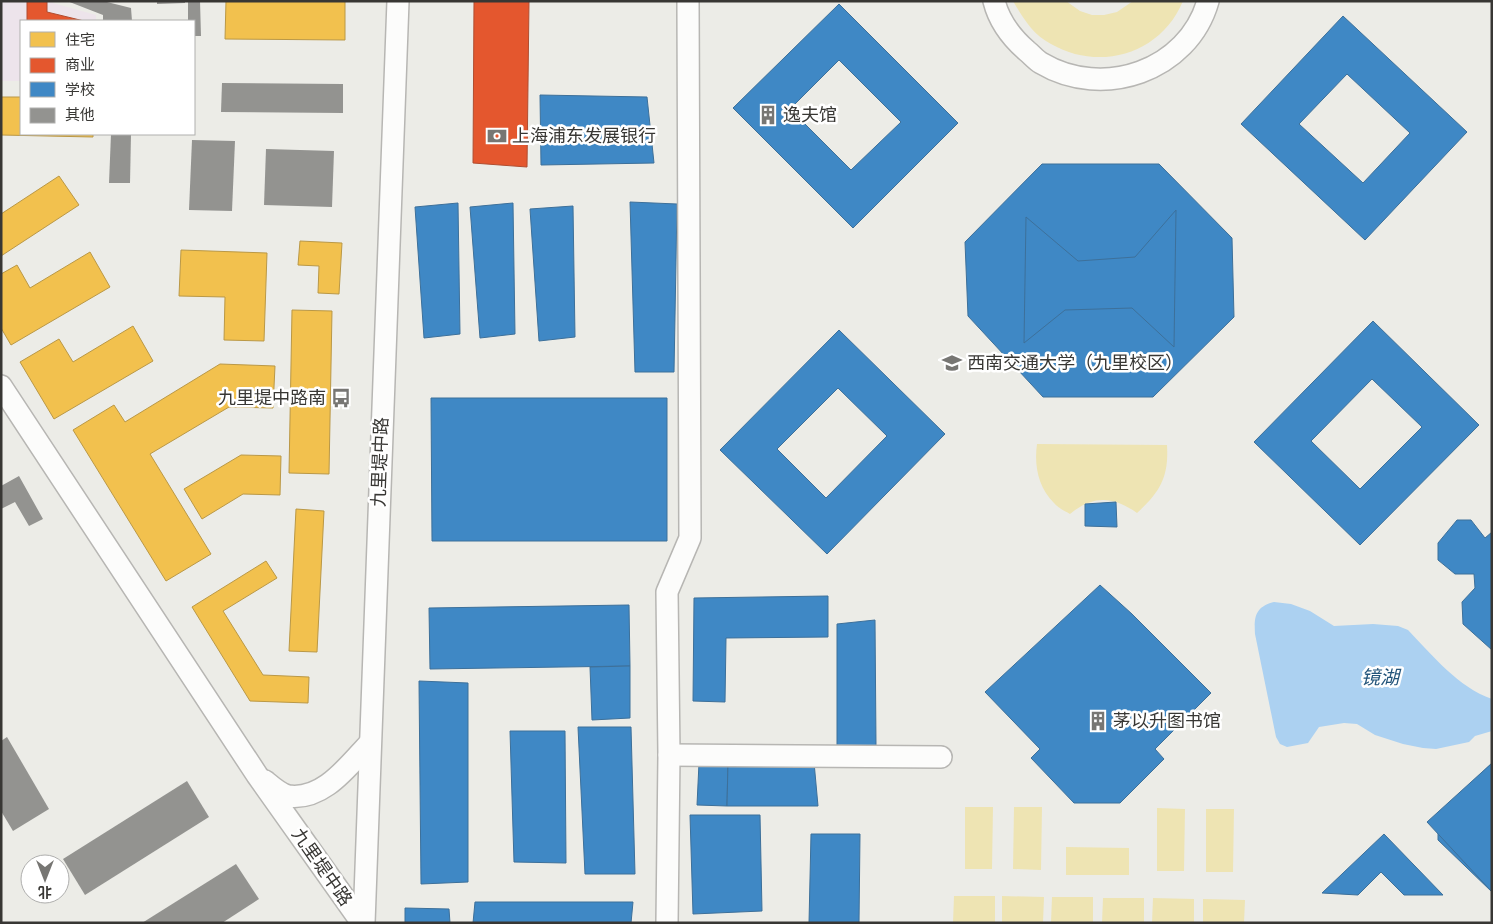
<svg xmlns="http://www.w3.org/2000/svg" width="1493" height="924" viewBox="0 0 1493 924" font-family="'Titillium Web','Noto Sans SC',sans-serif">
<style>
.commercial{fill:#ede4eb}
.green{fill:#eee4b3}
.water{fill:#acd1f1}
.homes{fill:#f2c14e;stroke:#ba9846}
.shops{fill:#e4572e;stroke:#b04d30}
.schools{fill:#3f88c5;stroke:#3d709a;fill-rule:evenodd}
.building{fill:#939390}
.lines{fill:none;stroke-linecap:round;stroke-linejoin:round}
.minor-casing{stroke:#b7b6b3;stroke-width:24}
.minor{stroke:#fcfcfb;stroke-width:21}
.labels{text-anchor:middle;stroke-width:5;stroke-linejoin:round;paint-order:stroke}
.poi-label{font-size:18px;fill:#383734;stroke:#fff;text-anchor:start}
.street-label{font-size:18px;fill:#383734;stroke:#fff}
.water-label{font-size:19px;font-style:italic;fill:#22547a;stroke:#fff}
</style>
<rect width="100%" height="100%" fill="#ecece7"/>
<!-- commercial -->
<path class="commercial" d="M1 1H53V3L96 15V21H21V81H1Z"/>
<!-- green -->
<g class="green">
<path d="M1013 1H1066L1080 11 1092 15H1104L1117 12 1133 1H1183C1161 54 1100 72 1051 44 1033 35 1023 18 1013 1Z"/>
<path d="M1037 444 1167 445C1169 477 1160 492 1137 513 1113 496 1093 495 1070 514 1065 511 1058 508 1054 503 1038 487 1034 465 1037 444Z"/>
<path d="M965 807H993L992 869H965Z"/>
<path d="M1014 807H1042L1041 870 1013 869Z"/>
<path d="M1157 808 1185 809 1184 871H1157Z"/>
<path d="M1206 809H1234L1233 872H1206Z"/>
<path d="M1066 847 1129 848V875H1066Z"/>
<path d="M954 896H995V923H953Z"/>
<path d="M1002 896 1044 897 1043 923H1002Z"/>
<path d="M1052 897H1093V923H1051Z"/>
<path d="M1103 898H1144V923H1102Z"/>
<path d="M1153 898 1194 899V923H1152Z"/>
<path d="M1203 899 1245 900 1244 923H1203Z"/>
</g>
<!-- water -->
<path class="water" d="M1274 602 1291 604 1310 611 1334 626 1373 624 1398 626 1408 630C1433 656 1458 687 1492 699V731L1475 736 1469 742 1436 749 1423 748 1403 744 1375 735 1357 724 1344 723 1319 727 1308 743 1287 747 1280 744 1276 737 1255 634C1254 617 1255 607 1274 602Z"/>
<!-- homes -->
<g class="homes">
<path d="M226 1H345V40L225 39Z"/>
<path d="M1 97H21V134H93V137L1 135Z"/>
<path d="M59 176 79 205 1 256V214Z"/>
<path d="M300 241 342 243 339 294 318 293 319 266 298 265Z"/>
<path d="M181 250 267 253 264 341 224 340 225 297 179 296Z"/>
<path d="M90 252 110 287 11 345 1 328V274L17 265 30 288Z"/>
<path d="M292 310 332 311 329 474 289 473Z"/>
<path d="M133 326 153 361 54 419 20 362 59 339 73 362Z"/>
<path d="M220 364 275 366 273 408 229 407 150 454 211 554 166 581 73 430 114 405 125 422Z"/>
<path d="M241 455 281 456 280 495 243 494 202 519 184 489Z"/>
<path d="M296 509 324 511 317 652 289 651Z"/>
<path d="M266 561 277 578 223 611 263 675 309 677 308 703 250 701 192 607Z"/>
</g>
<!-- shops -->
<g class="shops">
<path d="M27 1H47V12L84 21H27Z"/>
<path d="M474 1H529L527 167 473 163Z"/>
</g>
<!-- schools -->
<g class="schools">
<path d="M839 4 958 123 853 228 733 108ZM839 60 901 122 851 170 790 109Z"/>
<path d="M1343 16 1467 132 1365 240 1241 124ZM1347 74 1410 133 1363 183 1299 124Z"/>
<path d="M540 95 647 97 654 163 541 165Z"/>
<path d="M1042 164H1159L1232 238 1234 317 1153 397H1043L968 316 965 242Z"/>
<path d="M630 202 677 204 674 372H635Z"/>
<path d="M458 203 460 334 424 338 415 207Z"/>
<path d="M513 203 515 334 480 338 470 207Z"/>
<path d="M573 206 575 337 539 341 530 209Z"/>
<path d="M1176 210 1174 347 1132 308 1065 310 1024 343 1026 217 1078 261 1135 257Z"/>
<path d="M1373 321 1479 425 1360 545 1254 442ZM1372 379 1422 427 1360 489 1311 441Z"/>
<path d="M839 330 945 434 827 554 720 450ZM838 388 887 436 826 498 777 449Z"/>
<path d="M431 398H667V541H432Z"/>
<path d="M1116 502 1117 527 1085 526V504Z"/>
<path d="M1457 520H1471L1485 538 1492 532V650L1463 624 1462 602 1475 588 1474 574H1455L1438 560V543Z"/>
<path d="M1100 585 1132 614 1211 693 1155 749 1164 759 1120 803H1074L1031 758 1040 749 985 692Z"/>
<path d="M828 596V637L726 638 725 702 693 701 694 598Z"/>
<path d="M629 605 630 666 430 669 429 608Z"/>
<path d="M875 620 876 746 837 747V624Z"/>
<path d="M630 666V718L592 720 590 667Z"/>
<path d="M419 681 468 683V882L421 884Z"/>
<path d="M578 727H631L635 874H585Z"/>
<path d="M510 731H565L566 863 514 862Z"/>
<path d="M728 762 727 806 697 805 699 763Z"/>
<path d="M728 762H814L818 806H727Z"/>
<path d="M1492 763V784L1458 817 1457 835 1492 869V892L1438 840V816Z"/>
<path d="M1492 763V892L1427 822Z"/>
<path d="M690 815H760L762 911 693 914Z"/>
<path d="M811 834H860L859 923H809Z"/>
<path d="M1384 834 1443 895H1404L1381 872 1358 895 1322 893Z"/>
<path d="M475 902H633L631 923H473Z"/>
<path d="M405 908 449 909 450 923H405Z"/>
</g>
<!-- building -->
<g class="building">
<path d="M67 1H103L131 8 132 21H103V15Z"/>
<path d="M157 1H185V3L157 4Z"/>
<path d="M188 1H200L201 36H194V21H188Z"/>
<path d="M222 83 343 84V113L221 112Z"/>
<path d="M111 134H131L130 183H109Z"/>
<path d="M192 140 235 141 232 211 189 210Z"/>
<path d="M266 149 334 151 332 207 264 205Z"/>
<path d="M19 476 43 519 29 526 15 502 1 509V486Z"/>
<path d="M7 737 49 809 13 831 1 811V741Z"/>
<path d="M187 781 209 817 85 895 63 859Z"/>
<path d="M236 864 259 899 222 923H142Z"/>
</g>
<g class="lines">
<defs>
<g id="minor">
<path d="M994 1C999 21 1012 38 1027 51 1032 55 1036 60 1041 63 1103 100 1188 71 1208 1"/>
<path d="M1 386 257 775 362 923"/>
<path d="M669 755 941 757"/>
<path d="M265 781C271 786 280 794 288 796 323 801 348 766 369 744"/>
<path d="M364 923 398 1"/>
<path d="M667 923 669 755 667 592 690 538 688 1"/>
</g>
</defs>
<!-- minor casing -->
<use href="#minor" class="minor-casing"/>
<!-- minor -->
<use href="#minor" class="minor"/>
</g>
<!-- icons -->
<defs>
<symbol id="building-bare" viewBox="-9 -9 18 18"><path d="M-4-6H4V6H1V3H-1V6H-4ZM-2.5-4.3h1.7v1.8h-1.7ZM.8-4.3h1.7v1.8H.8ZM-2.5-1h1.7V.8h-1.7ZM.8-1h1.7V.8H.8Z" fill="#777673" stroke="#fff" stroke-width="2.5" paint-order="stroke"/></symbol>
<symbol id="bank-bare" viewBox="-9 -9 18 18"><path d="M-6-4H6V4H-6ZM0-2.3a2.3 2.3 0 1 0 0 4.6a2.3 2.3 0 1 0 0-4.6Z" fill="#777673" stroke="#fff" stroke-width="2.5" paint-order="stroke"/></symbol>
<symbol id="university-bare" viewBox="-9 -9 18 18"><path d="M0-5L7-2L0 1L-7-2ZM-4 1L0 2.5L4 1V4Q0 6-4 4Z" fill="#777673" stroke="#fff" stroke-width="2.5" paint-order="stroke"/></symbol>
<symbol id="bus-bare" viewBox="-9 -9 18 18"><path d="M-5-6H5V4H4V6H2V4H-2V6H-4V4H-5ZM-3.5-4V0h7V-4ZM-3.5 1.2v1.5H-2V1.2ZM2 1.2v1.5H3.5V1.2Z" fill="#777673" stroke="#fff" stroke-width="2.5" paint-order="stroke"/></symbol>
</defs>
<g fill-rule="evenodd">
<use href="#building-bare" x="754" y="101" width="28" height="28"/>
<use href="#bank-bare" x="483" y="122" width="28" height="28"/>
<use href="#university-bare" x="938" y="349" width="28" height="28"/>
<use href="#bus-bare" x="327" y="384" width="28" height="28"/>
<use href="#building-bare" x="1084" y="707" width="28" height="28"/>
</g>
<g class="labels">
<!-- poi labels -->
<g class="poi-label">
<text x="783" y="121">逸夫馆</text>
<text x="512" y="142">上海浦东发展银行</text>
<text x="967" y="369">西南交通大学（九里校区）</text>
<text x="326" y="404" text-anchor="end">九里堤中路南</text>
<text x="1113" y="727">茅以升图书馆</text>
</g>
<!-- street labels -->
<g class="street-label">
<text transform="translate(380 462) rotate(-88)" y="6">九里堤中路</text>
<text transform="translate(322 867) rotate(55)" y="6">九里堤中路</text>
</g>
<!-- water labels -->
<g class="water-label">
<text x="1380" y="684">镜湖</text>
</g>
</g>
<!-- border -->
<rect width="1493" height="924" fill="none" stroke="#383734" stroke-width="5"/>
<!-- legend -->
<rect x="20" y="20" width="175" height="115" fill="#ffffff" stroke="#afafae"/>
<rect x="30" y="32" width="25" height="15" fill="#f2c14e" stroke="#afafae"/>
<text x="65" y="45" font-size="15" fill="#383734">住宅</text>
<rect x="30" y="58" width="25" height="15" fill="#e4572e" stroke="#afafae"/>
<text x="65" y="70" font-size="15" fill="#383734">商业</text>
<rect x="30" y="82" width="25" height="15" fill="#3f88c5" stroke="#afafae"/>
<text x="65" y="95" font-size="15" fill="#383734">学校</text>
<rect x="30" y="108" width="25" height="15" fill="#939390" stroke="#afafae"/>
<text x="65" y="120" font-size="15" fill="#383734">其他</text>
<!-- north arrow -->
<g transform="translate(45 879) rotate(180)"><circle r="24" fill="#ffffff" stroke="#afafae"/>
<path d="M0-4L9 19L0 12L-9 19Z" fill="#777673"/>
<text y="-8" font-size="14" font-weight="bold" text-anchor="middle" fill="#383734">北</text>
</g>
</svg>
